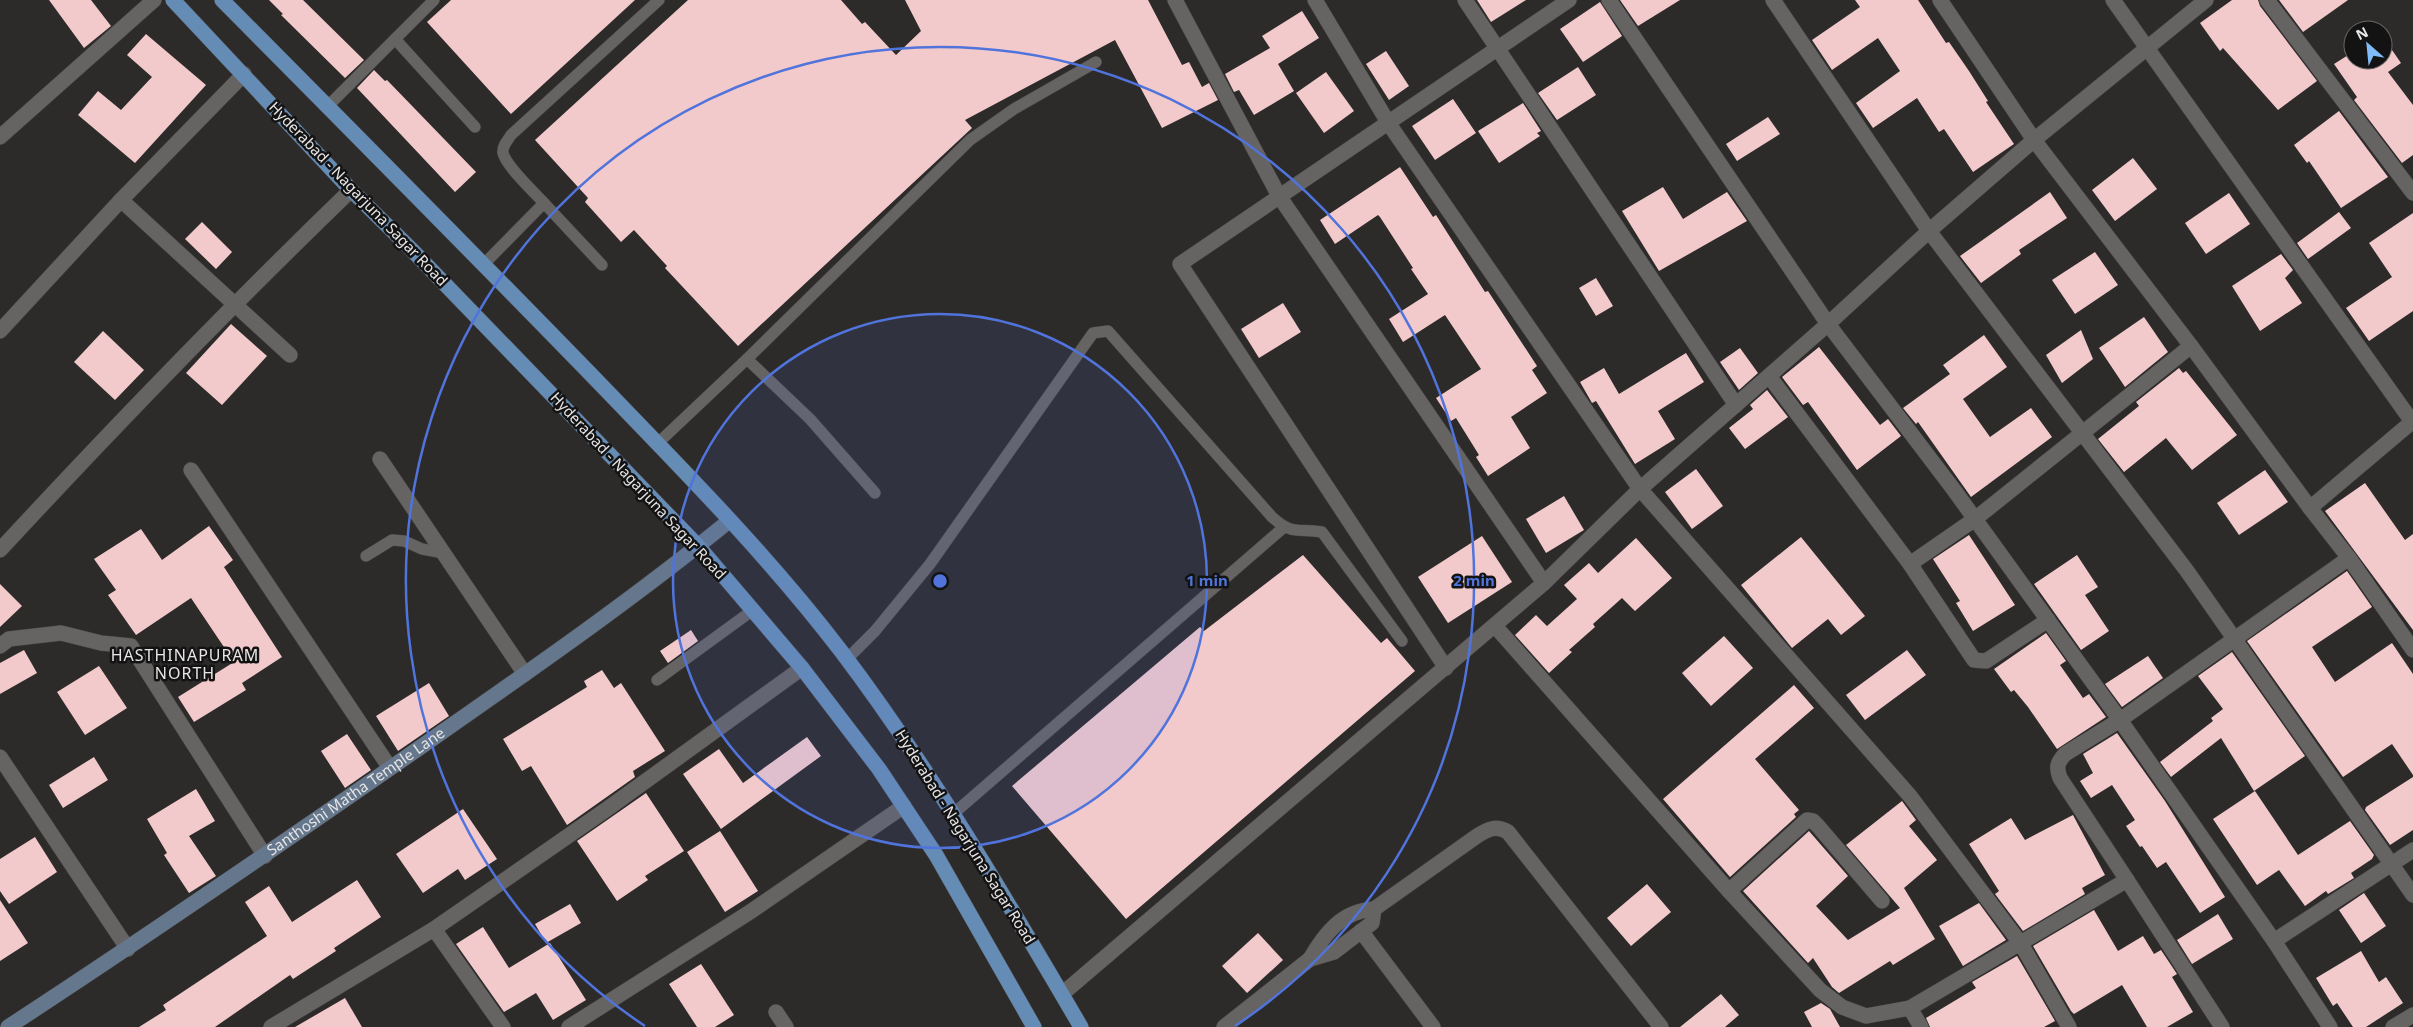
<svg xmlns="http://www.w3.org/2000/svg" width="2413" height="1027" viewBox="0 0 2413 1027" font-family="'Noto Sans',sans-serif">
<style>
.building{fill:#f3cacb}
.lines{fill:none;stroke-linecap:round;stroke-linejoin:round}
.lane-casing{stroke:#474545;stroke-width:12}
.street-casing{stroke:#474545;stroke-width:16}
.secondary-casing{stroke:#474545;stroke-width:16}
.primary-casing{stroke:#474545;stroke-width:16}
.lane{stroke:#666363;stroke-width:11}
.street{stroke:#666363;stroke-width:15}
.secondary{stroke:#65778c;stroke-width:15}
.primary{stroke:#658cb5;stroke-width:15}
.ring{fill:none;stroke:#5074db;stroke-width:2.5}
.labels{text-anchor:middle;stroke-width:5;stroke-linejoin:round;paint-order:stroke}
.street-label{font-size:15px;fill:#e7e5e5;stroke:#141313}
.neighbourhood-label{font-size:16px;letter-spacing:1px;fill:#e7e5e5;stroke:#141313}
.centre{fill:#5074db;stroke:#141313;stroke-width:2.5}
.ring-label{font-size:15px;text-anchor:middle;font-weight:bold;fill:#5074db;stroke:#141313;stroke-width:5;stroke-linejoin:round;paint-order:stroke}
</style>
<rect width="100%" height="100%" fill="#2d2a2a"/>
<!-- building -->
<g class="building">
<path d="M49 0H91L111 26 84 48Z"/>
<path d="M269 0H303L364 60 345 78 281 15 283 14Z"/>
<path d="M451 0H635L511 114 427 22Z"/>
<path d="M688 0H841L862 24 865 22 896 55 921 31 905 0H1148L1182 65 1189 62 1202 87 1209 83 1218 100 1162 128 1115 40 965 120 972 128 738 346 665 268 667 266 634 230 621 242 585 202 588 198 535 140Z"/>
<path d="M1477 0H1526L1491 22Z"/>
<path d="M1620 0H1680L1638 26Z"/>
<path d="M1855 0H1918L1946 43 1949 42 1969 71 1988 101 1986 102 2014 144 1973 172 1944 129 1939 132 1917 98 1873 128 1856 103 1900 71 1878 38 1832 70 1812 40 1860 7Z"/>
<path d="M2232 0H2258L2260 6 2317 81 2278 110 2223 48 2220 51 2200 23Z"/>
<path d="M2279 0H2348L2303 32Z"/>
<path d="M1600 2 1622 36 1583 62 1560 29Z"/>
<path d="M1302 11 1319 38 1278 64 1294 91 1254 115 1239 90 1234 92 1225 74 1270 48 1262 36Z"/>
<path d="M146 34 206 85 135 163 78 115 98 91 121 110 152 77 127 55Z"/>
<path d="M2383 37 2401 63 2388 72 2413 105V155L2402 163 2354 100 2357 97 2334 64 2353 52V60H2383Z"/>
<path d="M1386 51 1409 86 1389 100 1366 64Z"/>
<path d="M1578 67 1596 95 1557 120 1538 93Z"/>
<path d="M374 70 385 81 387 80 476 172 455 192 357 88Z"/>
<path d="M1326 72 1354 111 1324 133 1296 93Z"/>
<path d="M1453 99 1476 133 1435 160 1412 126Z"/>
<path d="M1523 103 1541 131 1537 133 1540 136 1499 163 1478 131Z"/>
<path d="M2339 111 2388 177 2341 208 2309 161 2307 163 2294 145Z"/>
<path d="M1768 117 1780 134 1737 161 1726 144Z"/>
<path d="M2133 158 2157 189 2115 221 2092 190Z"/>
<path d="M1400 167 1433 217 1436 215 1485 292 1488 291 1537 366 1532 370 1547 393 1511 417 1530 448 1488 476 1476 457 1479 455 1456 418 1451 421 1436 398 1481 369 1445 315 1403 342 1389 319 1428 294 1411 269 1413 268 1380 217 1378 215 1335 244 1320 220Z"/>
<path d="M1663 187 1683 219 1727 192 1747 221 1659 271 1622 211Z"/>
<path d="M2050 192 2067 218 2019 250 2021 254 1981 283 1960 256Z"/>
<path d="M2229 193 2250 224 2206 254 2185 223Z"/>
<path d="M2339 212 2351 228 2308 259 2297 243Z"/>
<path d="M2413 213V311L2369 341 2346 308 2392 277 2369 243Z"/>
<path d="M202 222 232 252 216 269 185 239Z"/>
<path d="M2095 252 2118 285 2075 314 2052 280Z"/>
<path d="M2281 254 2293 270 2285 278 2302 303 2260 331 2232 286Z"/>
<path d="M1596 278 1613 306 1596 316 1579 288Z"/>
<path d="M1283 303 1301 332 1259 358 1241 329Z"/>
<path d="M2144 317 2168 352 2125 387 2099 348Z"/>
<path d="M231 324 267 356 222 405 186 373Z"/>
<path d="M2081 330 2093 359 2062 383 2046 355Z"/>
<path d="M103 331 144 370 115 400 74 362Z"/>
<path d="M1984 335 2007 367 1963 399 1990 437 2031 408 2052 437 1971 497 1918 422 1916 424 1903 408 1950 374 1943 365Z"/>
<path d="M1819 347 1880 425 1888 419 1901 436 1857 470 1808 402 1803 405 1782 377Z"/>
<path d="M1740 348 1758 373 1739 390 1720 362Z"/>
<path d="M1686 353 1704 382 1658 411 1675 439 1635 464 1596 401 1592 403 1580 382 1604 368 1619 394Z"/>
<path d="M2179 368 2183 373 2186 371 2237 435 2192 470 2166 438 2124 472 2098 439 2139 406 2136 402Z"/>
<path d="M1767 390 1788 417 1745 449 1729 428 1753 409 1750 405Z"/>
<path d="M1696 469 1723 506 1692 529 1665 492Z"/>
<path d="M2265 470 2288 502 2239 535 2217 503Z"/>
<path d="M2365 483 2405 540 2413 534V630L2325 511Z"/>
<path d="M1564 496 1584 530 1546 553 1526 519Z"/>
<path d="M209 526 233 560 224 567 282 657 242 683 246 690 194 722 178 697 234 662 191 598 136 635 108 595 116 590 94 559 141 529 162 560Z"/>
<path d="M1969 535 2015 605 1973 631 1956 603 1960 601 1933 559Z"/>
<path d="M1482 536 1512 582 1448 623 1418 577Z"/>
<path d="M1801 537 1865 616 1841 635 1828 619 1792 648 1741 585Z"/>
<path d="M1636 538 1672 578 1635 611 1622 598 1593 624 1595 627 1569 650 1572 652 1549 673 1515 635 1536 615 1547 626 1577 599 1564 585 1589 563 1598 573Z"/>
<path d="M1303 555 1381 643 1387 638 1415 671 1126 919 1012 786 1200 627 1204 631Z"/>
<path d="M2077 555 2098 587 2085 595 2109 631 2081 650 2034 584Z"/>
<path d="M2347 571 2372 607 2312 647 2335 682 2392 643 2413 674V775L2392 744 2343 777 2247 641Z"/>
<path d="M0 584 22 606 0 627Z"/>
<path d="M691 630 698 641 668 663 660 651Z"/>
<path d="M2046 633 2066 661 2060 665 2083 698 2089 694 2106 717 2057 749 2028 707 2014 690 2011 692 1994 669Z"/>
<path d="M1724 636 1753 668 1711 706 1682 673Z"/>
<path d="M24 650 37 673 0 694V663Z"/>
<path d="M1907 650 1926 675 1865 720 1846 695Z"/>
<path d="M2232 652 2305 756 2254 791 2221 738 2171 777 2160 762 2213 721 2211 718 2223 709 2198 676Z"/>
<path d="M2148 656 2163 678 2122 707 2105 684Z"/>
<path d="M99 666 127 708 85 735 57 692Z"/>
<path d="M602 670 614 688 621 683 665 751 633 771 635 777 567 825 531 766 522 771 503 739 587 687 584 681Z"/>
<path d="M429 683 449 716 398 751 376 716Z"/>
<path d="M1794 685 1814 708 1755 759 1799 810 1794 814 1796 817 1730 877 1663 799Z"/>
<path d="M2117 733 2165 801 2225 897 2200 913 2166 862 2157 868 2142 846 2140 847 2126 826 2135 820 2112 785 2091 798 2080 781 2093 773 2083 754Z"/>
<path d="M347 734 371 770 345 788 321 751Z"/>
<path d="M807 737 821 756 721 829 683 774 719 749 743 783Z"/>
<path d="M94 757 108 780 63 808 49 785Z"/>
<path d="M2413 777V830L2390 845 2365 810 2366 807Z"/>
<path d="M196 789 215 821 189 836 216 876 189 893 164 855 167 853 147 819Z"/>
<path d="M2255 791 2298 855 2350 821 2374 855 2372 859 2351 873 2354 878 2328 894 2326 891 2305 906 2279 870 2257 885 2213 819Z"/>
<path d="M646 793 684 851 645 876 648 880 617 901 577 841Z"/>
<path d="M1902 801 1916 820 1909 826 1937 860 1904 888 1935 939 1893 965 1890 961 1839 993 1832 987 1813 958 1808 963 1743 891 1809 831 1848 876 1816 906 1848 940 1900 908 1846 845Z"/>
<path d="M463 809 497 859 465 880 458 869 423 893 396 854Z"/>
<path d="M2073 815 2105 875 2082 888 2085 894 2023 931 1995 894 1999 891 1969 844 2011 818 2025 840Z"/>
<path d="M720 831 758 891 725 912 687 852Z"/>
<path d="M35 837 57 872 9 904 0 891V859Z"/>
<path d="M357 880 381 917 334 948 336 951 293 979 290 975 215 1027H139L166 1010 163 1005 267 936 245 902 269 886 292 922Z"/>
<path d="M1647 884 1671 912 1631 946 1607 918Z"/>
<path d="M2364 893 2386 926 2361 943 2339 910Z"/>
<path d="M0 900 28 943 0 961Z"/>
<path d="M1979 903 2006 940 1963 966 1939 926Z"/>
<path d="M570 904 581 923 546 943 535 924Z"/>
<path d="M2094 910 2118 951 2143 936 2154 954 2161 950 2177 974 2172 977 2193 1012 2167 1027H2147L2122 985 2074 1014 2071 1011 2033 946Z"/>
<path d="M2218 914 2233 939 2192 964 2177 940Z"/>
<path d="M483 927 509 968 550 943 586 1000 553 1020 536 993 504 1012 456 944Z"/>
<path d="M1258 933 1283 960 1247 993 1222 966Z"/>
<path d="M2361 951 2379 982 2386 977 2403 1003 2366 1027H2353L2337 1003 2333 1006 2316 978Z"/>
<path d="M2017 956 2055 1021 2044 1027H1930L1926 1018 1976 988 1972 982Z"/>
<path d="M701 964 734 1015 715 1027H697L669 984Z"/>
<path d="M1721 994 1739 1015 1725 1027H1680Z"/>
<path d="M345 998 362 1027H295Z"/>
<path d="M1821 1003 1830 1009 1840 1027H1812L1804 1012Z"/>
</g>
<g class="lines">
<defs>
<g id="lane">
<path d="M395 39 475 127"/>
<path d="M327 107 434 0"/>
<path d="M544 203 602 265"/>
<path d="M484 264 544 203C534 192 506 166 503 153 502 146 508 140 511 135L659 0"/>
<path d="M747 359 810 419 875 493"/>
<path d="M657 444 747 359 970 140 1014 109 1096 62"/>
<path d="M366 556 392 540 404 541 422 549 444 553"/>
<path d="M847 659 875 631 930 564 1093 333 1108 331 1272 517C1293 536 1297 528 1322 532L1402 641"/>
<path d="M657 680 753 610"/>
<path d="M953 814 1283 528"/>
</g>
<g id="street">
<path d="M1175 0 1279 196 1544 583"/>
<path d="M1315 0 1389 124 1640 489 1910 796 2021 944 2069 1027"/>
<path d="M1465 0 1736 405"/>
<path d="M1609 0 1828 324 1954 490 2120 720 2274 941 2413 850"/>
<path d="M1773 0 1929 231 2187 571 2413 895"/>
<path d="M1940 0 2034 140 2191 346 2310 508 2413 421"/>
<path d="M2113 0 2413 423"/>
<path d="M2267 0 2413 193"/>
<path d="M0 137 154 0"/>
<path d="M121 200 290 355"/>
<path d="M0 331 121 200 244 74"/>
<path d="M1769 376 1910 564 1974 660 1986 661 2048 620"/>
<path d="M380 459 525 674"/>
<path d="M191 470 390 768"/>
<path d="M2310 508 2349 558 2413 650"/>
<path d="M0 550C114 427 230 307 351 190"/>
<path d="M1910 564 1975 519 2191 346"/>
<path d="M1495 626 1729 891 1820 990 1842 1007 1866 1016 1910 1008 2127 880 2222 1027"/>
<path d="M0 646 9 639 61 633 101 643 131 646 265 856"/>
<path d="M1446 668 1180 264 1569 0"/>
<path d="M0 757 128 949"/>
<path d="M2127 880 2060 778C2056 767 2057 763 2065 754L2120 720 2349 558"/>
<path d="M1729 891 1807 820 1813 821 1818 826 1882 901"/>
<path d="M1374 909 1372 923 1334 952 1310 959C1325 933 1342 911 1374 909L1477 836C1488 829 1496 825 1508 832L1661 1027"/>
<path d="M434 929 503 1027"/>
<path d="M1361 931 1433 1027"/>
<path d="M2274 941 2330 1027"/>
<path d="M1062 994 1544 583 1640 489 1828 324 1929 231 2034 140 2206 0"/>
<path d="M1910 1008 1921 1027"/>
<path d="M776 1012 786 1027"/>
<path d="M271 1027 434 929 607 809 802 668"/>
<path d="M569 1027 750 912 904 806"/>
<path d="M1224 1027 1310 959"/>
<path d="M2393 1027 2413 1015"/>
</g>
<g id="secondary">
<path id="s1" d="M8 1027C149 935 287 840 425 744 528 672 632 600 729 521"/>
</g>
<g id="primary">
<path d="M173 0 351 190 412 250 698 546 802 668 879 769 936 855 1034 1027"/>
<path d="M222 0C350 129 479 259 606 390 687 474 770 558 841 651 931 770 1006 899 1081 1027"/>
</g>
</defs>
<!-- lane casing -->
<use href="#lane" class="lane-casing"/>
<!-- street casing -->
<use href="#street" class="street-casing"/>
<!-- secondary casing -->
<use href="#secondary" class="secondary-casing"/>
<!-- primary casing -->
<use href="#primary" class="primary-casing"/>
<!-- lane -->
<use href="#lane" class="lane"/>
<!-- street -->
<use href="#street" class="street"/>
<!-- secondary -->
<use href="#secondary" class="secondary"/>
<!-- primary -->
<use href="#primary" class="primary"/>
</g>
<!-- distance rings -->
<circle cx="940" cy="581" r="267" fill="#5074db" fill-opacity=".12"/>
<g class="ring">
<circle cx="940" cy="581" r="267"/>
<path d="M645 1026A534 534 0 1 1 1235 1026"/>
</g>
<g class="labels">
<!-- street labels -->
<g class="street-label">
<text transform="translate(358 194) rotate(46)" y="5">Hyderabad - Nagarjuna Sagar Road</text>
<text transform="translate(638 486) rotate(47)" y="5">Hyderabad - Nagarjuna Sagar Road</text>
<text dy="5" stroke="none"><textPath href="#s1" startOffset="420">Santhoshi Matha Temple Lane</textPath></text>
<text transform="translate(965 837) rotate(58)" y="5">Hyderabad - Nagarjuna Sagar Road</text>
</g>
<!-- neighbourhood labels -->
<g class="neighbourhood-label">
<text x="185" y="661">HASTHINAPURAM<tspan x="185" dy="18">NORTH</tspan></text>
</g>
</g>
<circle cx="940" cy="581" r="8" class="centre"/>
<g class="ring-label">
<text x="1207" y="586">1 min</text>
<text x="1474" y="586">2 min</text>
</g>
<!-- north arrow -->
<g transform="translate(2368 45) rotate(333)"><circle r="24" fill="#141313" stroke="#686767"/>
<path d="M0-4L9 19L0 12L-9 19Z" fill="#81bcfa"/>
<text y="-8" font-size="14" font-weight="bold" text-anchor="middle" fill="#e7e5e5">N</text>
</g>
</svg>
